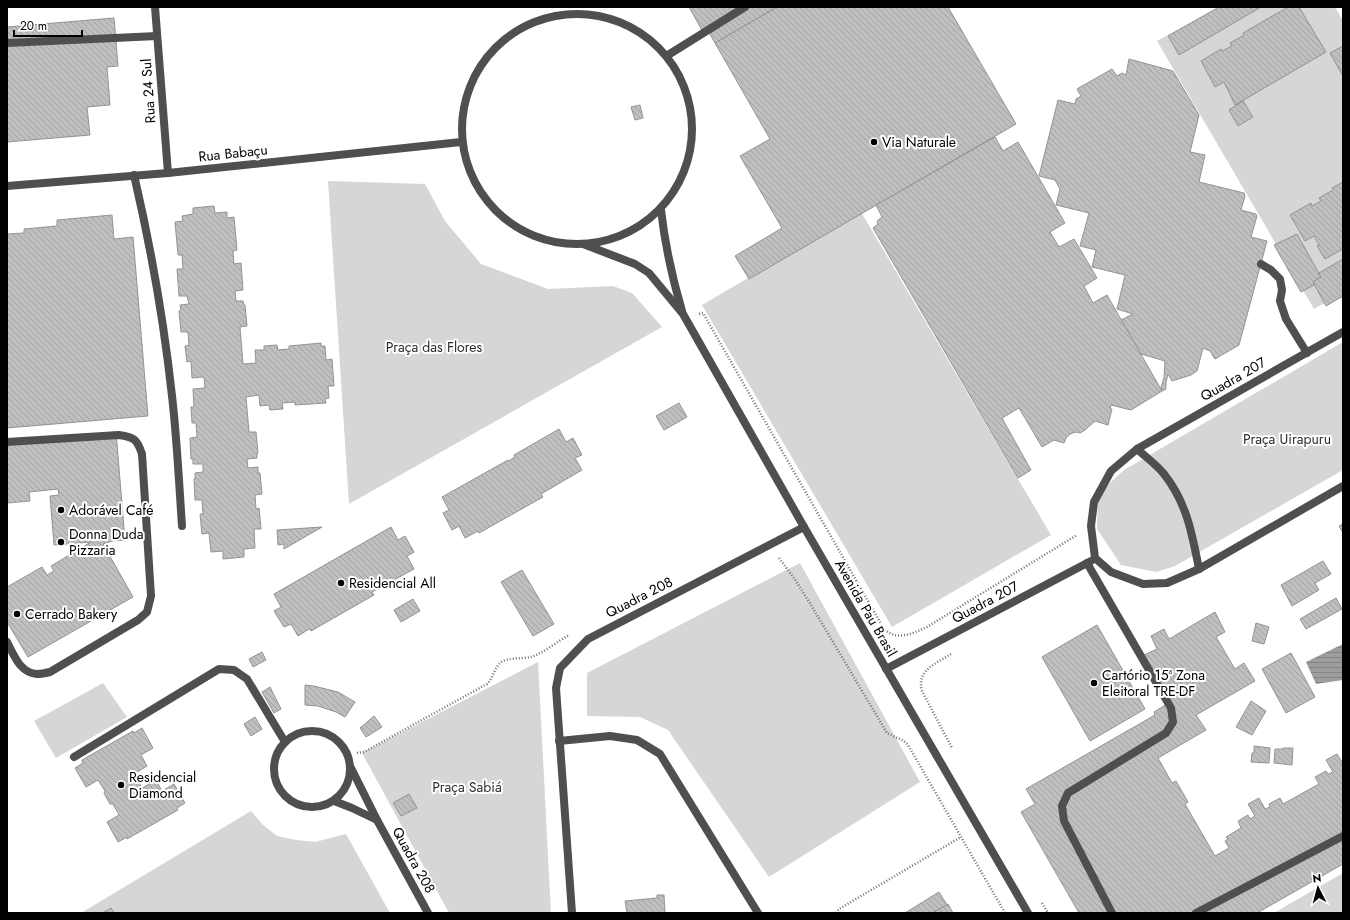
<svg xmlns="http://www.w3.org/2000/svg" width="1350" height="920" viewBox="0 0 1350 920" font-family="Jost,sans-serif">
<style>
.green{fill:#d6d6d6}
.water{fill:url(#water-rules)}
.building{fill:url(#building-back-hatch);stroke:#939393}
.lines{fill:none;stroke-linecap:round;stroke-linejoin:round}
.path{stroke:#717171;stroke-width:2.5;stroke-dasharray:1 2;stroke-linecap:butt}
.service{stroke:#4f4f4f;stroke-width:8}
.minor{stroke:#4f4f4f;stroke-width:8}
.tertiary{stroke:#4f4f4f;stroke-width:8}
.poi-dot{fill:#000;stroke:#fff;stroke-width:1.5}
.labels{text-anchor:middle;stroke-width:4;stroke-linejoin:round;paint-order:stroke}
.street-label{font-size:14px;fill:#000;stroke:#fff}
.poi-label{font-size:14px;fill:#000;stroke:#fff;text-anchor:start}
.park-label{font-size:14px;fill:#2d2d2d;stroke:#fff}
</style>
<defs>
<pattern id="water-rules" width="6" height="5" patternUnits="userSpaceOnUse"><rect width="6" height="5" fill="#9d9d9d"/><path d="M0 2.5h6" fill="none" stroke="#858585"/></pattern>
<pattern id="building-back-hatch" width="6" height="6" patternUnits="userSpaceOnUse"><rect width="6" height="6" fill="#bfbfbf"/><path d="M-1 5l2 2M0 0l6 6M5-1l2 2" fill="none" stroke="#a2a2a2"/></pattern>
</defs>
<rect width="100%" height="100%" fill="#fff"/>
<!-- green -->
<g class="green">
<path d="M1219 7H1335L1343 21V293L1314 309 1157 41Z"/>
<path d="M328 181 425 184 445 221 481 264 548 289 613 286 632 293 662 327 349 504Z"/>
<path d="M861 212 1051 535 892 627 702 305Z"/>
<path d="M1343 342V470L1175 566 1156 572 1121 565 1097 529 1098 494 1124 470Z"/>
<path d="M800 563 920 782 769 877 668 730 640 717 587 716V673Z"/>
<path d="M538 662 551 913H449L362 753Z"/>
<path d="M103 683 127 717 56 758 34 721Z"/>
<path d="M251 811 263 825 277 836 296 840 315 842 346 834 390 913H81Z"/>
<path d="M1343 873V913H1274Z"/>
</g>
<!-- water -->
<path class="water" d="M1343 644V680L1316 684 1306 662Z"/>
<!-- building -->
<g class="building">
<path d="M689 7H777L715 43 707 29 703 32Z"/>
<path d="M777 7H948L1016 124 749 279 735 256 782 228 740 156 770 139 715 43Z"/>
<path d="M1219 7H1261L1179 55 1168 36Z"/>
<path d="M1288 7H1299L1326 52 1235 105 1224 82 1215 87 1201 61 1221 49 1222 51 1232 46 1230 43 1244 35 1243 33Z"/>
<path d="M114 18 118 66 107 67 110 105 87 107 90 135 7 142V27Z"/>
<path d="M1343 46V76L1330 53Z"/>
<path d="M1129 59 1173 71 1199 115 1190 152 1205 155 1199 182 1244 193 1245 196 1241 210 1256 214 1257 216 1251 237 1267 241 1239 345 1215 359 1210 351 1203 348 1197 371 1191 375 1172 381 1168 374 1166 382V389L1162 391 1161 387 1164 378 1165 361 1141 354 1121 320 1133 314 1117 309 1125 275 1092 267 1096 250 1080 246 1089 213 1056 205 1060 189 1055 180 1039 176 1058 100 1075 104 1076 99 1081 96 1077 89 1112 69 1117 76 1122 73 1126 75Z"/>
<path d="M1243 101 1253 117 1238 126 1229 110Z"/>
<path d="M640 105 643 118 635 120 631 107Z"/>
<path d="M995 137 1003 151 1018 142 1065 223 1050 232 1059 247 1074 239 1097 278 1084 286 1093 303 1107 295 1162 391 1131 410 1111 405 1110 409H1112L1108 425 1095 421 1085 430 1080 433 1076 432 1070 434 1066 438 1064 443 1054 440 1042 447 1019 408 1002 418 1031 470 1018 478 873 228 878 224 877 221 882 217 876 205Z"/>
<path d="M1343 182V249L1325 259 1317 246 1319 245 1314 236 1305 241 1290 215 1311 203 1312 206 1321 201 1319 198 1333 190 1332 188Z"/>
<path d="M214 206 215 213 227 212V218L234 217 237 250 233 251 234 264 241 263 243 290 235 291 236 301H243L244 305H245L247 326 240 327 243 364 256 363 255 350H264V346L277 345 278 350 289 349V346L321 343V346H325L326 360 332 359 334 386H328L329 398 325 399 326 403 295 405V402L282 403 283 409 270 410 269 405 260 406 259 395 246 397 249 432H256L258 453H257V458L247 459 248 468 258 467V473H260L262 494 255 495 256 509 259 508 261 529H254L255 548 244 549V557L223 559V551L211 552 209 533 202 534 200 514H203L202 500H195L194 479H195V473L203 472V464H193V459H191L190 438 197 437 196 423H192L191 407H194L193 389 205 388 204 377 192 378 191 361 187 362 185 346 189 345 188 332H181L179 311 181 310 180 305 189 304 187 296H179L177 269H183L182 255H178L175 222 183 221 182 216 193 214V208Z"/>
<path d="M112 215 114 239 133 237 148 416 7 428V234L24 233V229L57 226V220Z"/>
<path d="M1297 234 1321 277 1313 282 1314 285 1301 292 1274 245Z"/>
<path d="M1343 259V296L1326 306 1313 282 1321 277 1319 273Z"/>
<path d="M679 403 687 417 664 430 656 416Z"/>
<path d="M559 429 566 442 573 438 582 455 575 458 582 470 541 494 543 497 479 533 478 531 465 538 459 526 452 530 443 513 449 510 442 497 508 460 509 461 513 458 515 457 514 455Z"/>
<path d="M116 432 125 540 112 541 103 544 133 597 28 657 7 622V587L42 567 47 575 54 571 51 566 91 542 54 545 50 496 59 495 58 489 29 492 30 501 7 503V442Z"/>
<path d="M1343 524V533L1339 526Z"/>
<path d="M322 527 284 549V544L278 545 277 530Z"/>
<path d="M391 527 398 540 405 536 414 552 407 556 414 569 372 592 374 595 311 631 309 629 298 636 291 624 284 627 274 611 281 607 274 594Z"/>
<path d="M1323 561 1331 574 1315 583 1319 590 1292 606 1281 585Z"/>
<path d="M522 570 554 624 533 636 501 582Z"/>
<path d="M1336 598 1342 609 1306 629 1300 619Z"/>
<path d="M413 599 420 611 401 622 394 610Z"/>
<path d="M1215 612 1225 632 1216 637 1235 669 1244 663 1255 681 1196 715 1206 730 1158 758 1172 783 1176 781 1188 802 1185 804 1215 856 1229 848 1225 841 1228 839 1226 837 1241 828 1238 821 1248 815 1250 819 1255 816 1248 804 1259 798 1265 809 1270 807 1269 804 1280 798 1283 804 1319 784 1315 777 1326 771 1328 774 1333 772 1326 760 1337 754 1343 764V864L1257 913H1079L1021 812 1035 804 1026 789 1155 715 1154 712 1167 704 1140 657 1157 649 1151 636 1164 629 1169 639Z"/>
<path d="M1256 623 1269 627 1264 644 1252 641Z"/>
<path d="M1097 625 1145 709 1090 741 1042 657Z"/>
<path d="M262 652 266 660 253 667 249 659Z"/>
<path d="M1291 653 1315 697 1286 713 1262 669Z"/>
<path d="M305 685 314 686 338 692 355 702 345 717 336 712 318 706 305 705Z"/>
<path d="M270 687 281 709 274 713 262 692Z"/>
<path d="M1251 701 1266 711 1252 735 1236 727Z"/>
<path d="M374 716 382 727 366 737 360 728Z"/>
<path d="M255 717 262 729 251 736 244 724Z"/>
<path d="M142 728 153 748 141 755 147 766 129 777 130 779 135 776 141 786 135 789 137 791 156 780 162 791 174 784 185 803 177 808 178 810 127 839V837L118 842 107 822 119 815 113 804H110L104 793 105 791 98 780 86 787 75 768 83 763 82 760 133 731 134 733Z"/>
<path d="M1254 746 1270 748 1269 763 1251 762 1252 753H1254Z"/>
<path d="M1283 748H1293L1292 765 1274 763 1275 749H1283Z"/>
<path d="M409 794 417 808 401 816 393 803Z"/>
<path d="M939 892 949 908V910L946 912 947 913H905Z"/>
<path d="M657 895H664L665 913H627L625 901 657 898Z"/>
<path d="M948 904 953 913H932Z"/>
<path d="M111 908 114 913H102Z"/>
</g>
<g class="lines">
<!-- path -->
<g class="path">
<path d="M699 314 703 313 884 629C897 641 912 634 927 627L1077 535"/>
<path d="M779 558 794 578 811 605 887 733 904 741 908 745 1005 913"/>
<path d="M951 654C937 663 916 670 922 691L952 748"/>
<path d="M357 753 364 752 487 684C493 678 494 669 500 663 507 657 522 659 531 657 542 654 558 641 569 635"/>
<path d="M1042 903 1048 913"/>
<path d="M836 913 839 909 961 837"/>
</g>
<!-- service -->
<g class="service">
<path d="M1261 264 1271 270 1280 279 1282 290 1280 301 1286 319 1307 353"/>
<path d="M7 442 119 435C134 437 137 439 142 454L151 596 147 612 138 620 50 672C46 673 41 674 37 674 20 673 14 655 7 642"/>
</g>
<!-- minor -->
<g class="minor">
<path d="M155 7 168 173"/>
<path d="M7 43 157 36"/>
<path d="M668 55 745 7"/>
<path d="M134 175C151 248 164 322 172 396 177 439 179 483 182 526"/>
<path d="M7 186 168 173 461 142"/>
<path d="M1343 332 1137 449 1111 471 1094 502 1091 526 1095 558 1111 572 1143 584 1167 583 1199 569 1343 486"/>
<path d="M1137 449C1146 457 1157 465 1164 474 1187 503 1192 534 1199 569"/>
<path d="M1087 563 1171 708 1173 722 1166 733 1068 793 1062 806 1064 821 1112 913"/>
<path d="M886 669 1091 561"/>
<circle cx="312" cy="769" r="38"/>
<path d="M559 741 610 736 637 740 660 754 758 913"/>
<path d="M74 757 219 669 234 670 247 679 285 742"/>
<path d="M351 768 377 820 428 913"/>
<path d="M334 801 352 808 377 820"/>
<path d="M572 913 556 688 560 668 588 639 804 527"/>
<path d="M1196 913 1343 836"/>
</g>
<!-- tertiary -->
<g class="tertiary">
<circle cx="577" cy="129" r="115"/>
<path d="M661 210C665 245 672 277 682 311"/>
<path d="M583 244 635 264 649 273 683 314 804 527 1028 913"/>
</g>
</g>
<!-- markers -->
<g class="poi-dot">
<circle cx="874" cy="142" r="4"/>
<circle cx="61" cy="510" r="4"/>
<circle cx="61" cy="542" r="4"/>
<circle cx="341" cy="583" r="4"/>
<circle cx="17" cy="614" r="4"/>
<circle cx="1094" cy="683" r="4"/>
<circle cx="121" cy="785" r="4"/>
</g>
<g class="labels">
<!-- street labels -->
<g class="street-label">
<text transform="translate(148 91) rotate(-94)" y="5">Rua 24 Sul</text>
<text transform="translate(233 153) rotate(-6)" y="5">Rua Babaçu</text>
<text transform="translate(1233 379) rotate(-30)" y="5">Quadra 207</text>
<text transform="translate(639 597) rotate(-27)" y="5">Quadra 208</text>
<text transform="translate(985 602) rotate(-28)" y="5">Quadra 207</text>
<text transform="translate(866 608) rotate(60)" y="5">Avenida Pau Brasil</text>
<text transform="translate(414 860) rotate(61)" y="5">Quadra 208</text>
</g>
<!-- poi labels -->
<g class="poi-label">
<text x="882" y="147">Via Naturale</text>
<text x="69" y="515">Adorável Café</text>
<text x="69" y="539">Donna Duda<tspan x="69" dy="16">Pizzaria</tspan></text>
<text x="349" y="588">Residencial All</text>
<text x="25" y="619">Cerrado Bakery</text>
<text x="1102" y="680">Cartório 15ª Zona<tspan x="1102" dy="16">Eleitoral TRE-DF</tspan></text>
<text x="129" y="782">Residencial<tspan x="129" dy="16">Diamond</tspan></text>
</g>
<!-- park labels -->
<g class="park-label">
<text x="434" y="352">Praça das Flores</text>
<text x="1287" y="444">Praça Uirapuru</text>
<text x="467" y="792">Praça Sabiá</text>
</g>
</g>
<!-- border -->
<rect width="1350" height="920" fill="none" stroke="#000000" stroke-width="16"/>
<!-- north arrow -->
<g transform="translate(1318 888) rotate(354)" stroke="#ffffff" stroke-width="3" paint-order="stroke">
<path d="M0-3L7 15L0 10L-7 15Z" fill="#000000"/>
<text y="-6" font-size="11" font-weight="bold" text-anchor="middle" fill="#000000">N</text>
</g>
<!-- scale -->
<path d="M14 30v6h68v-6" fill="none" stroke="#000000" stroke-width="2"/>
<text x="20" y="30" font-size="12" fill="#000000" stroke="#ffffff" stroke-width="3" paint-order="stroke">20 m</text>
</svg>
